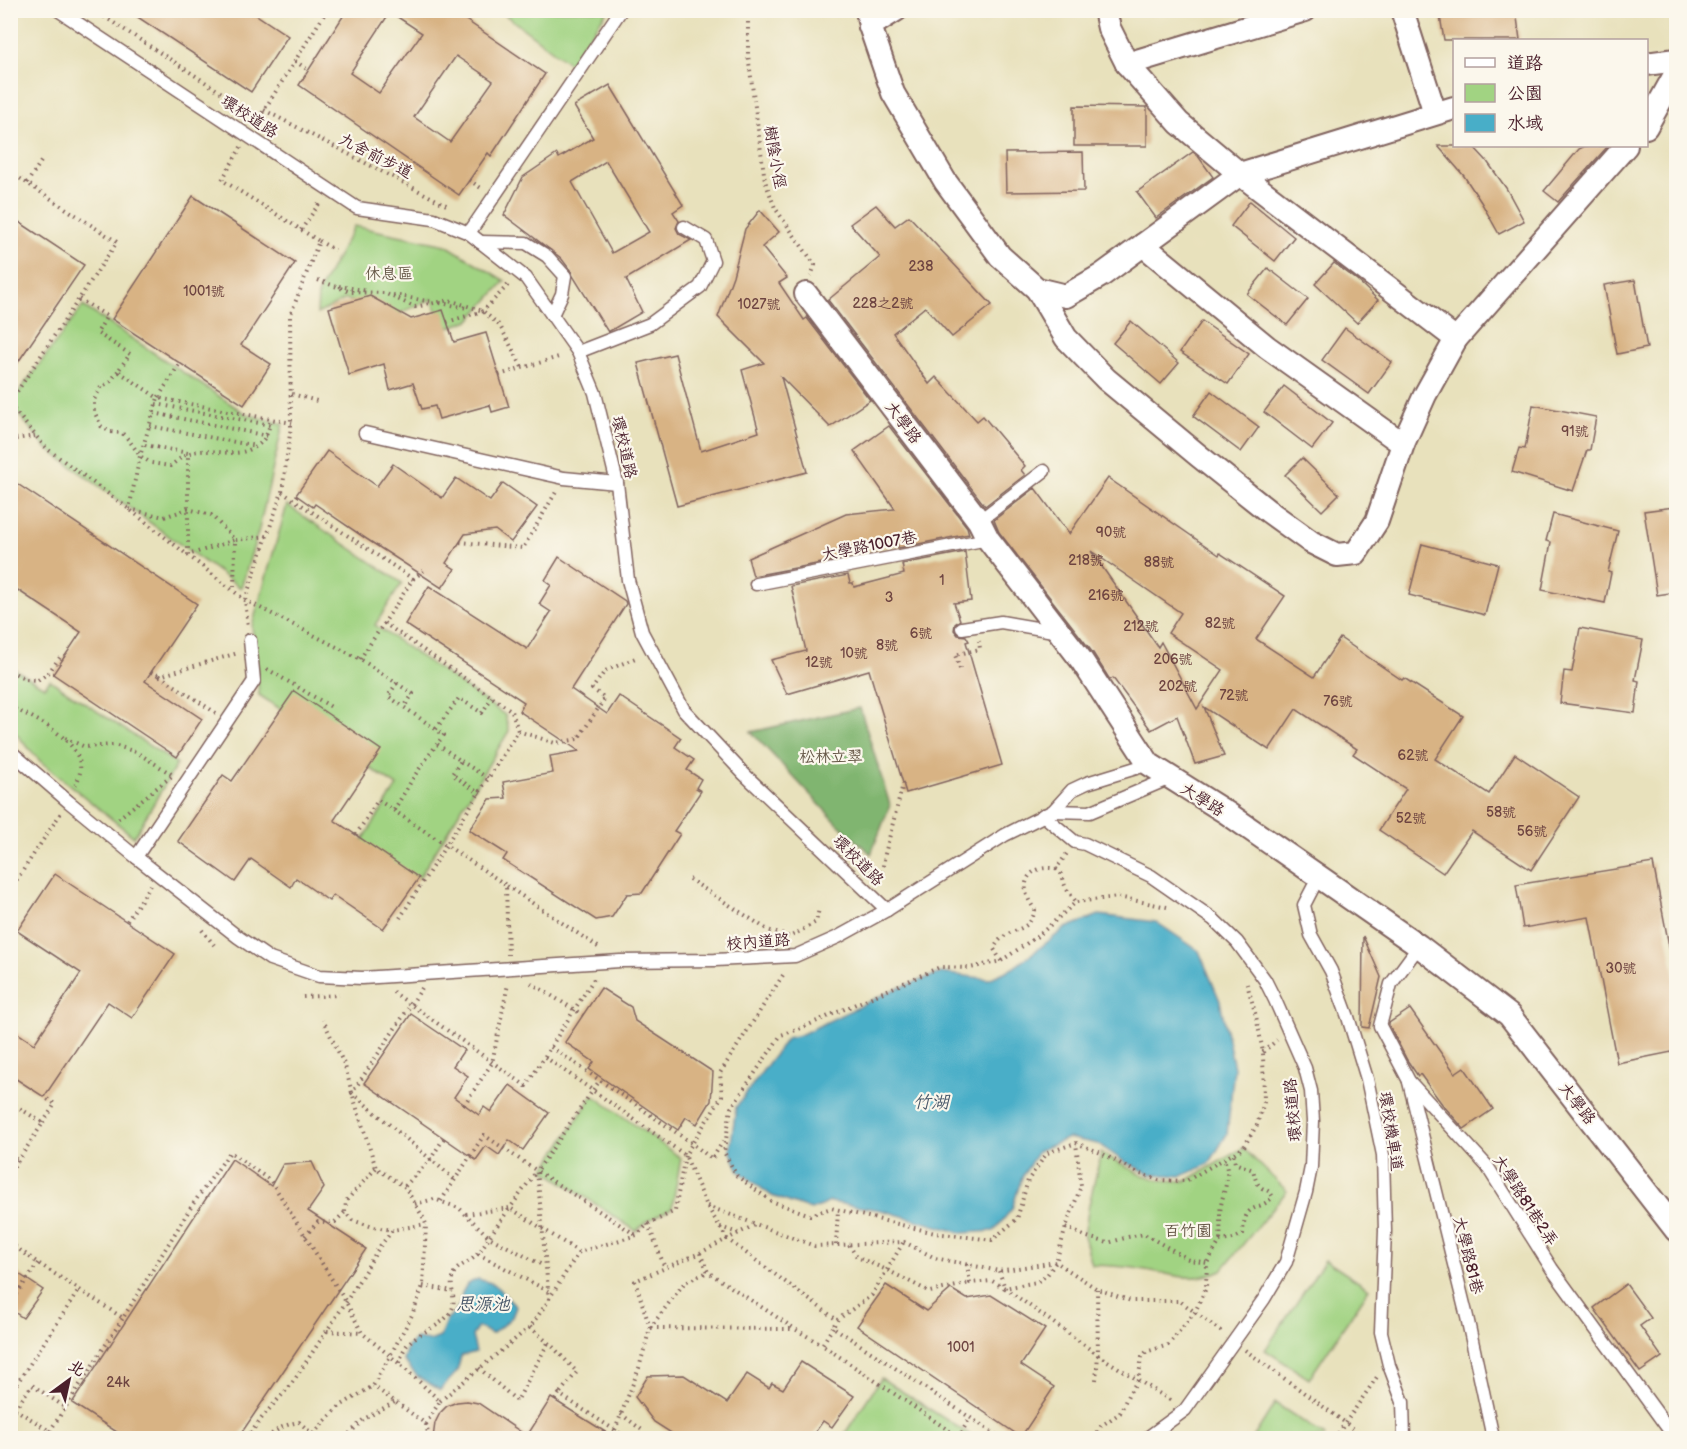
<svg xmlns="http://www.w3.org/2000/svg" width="1687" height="1449" viewBox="0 0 1687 1449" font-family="'Balsamiq Sans','LXGW WenKai TC',sans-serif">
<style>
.green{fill:#a1d382;stroke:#767956;stroke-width:1.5}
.forest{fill:#80b570;stroke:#656a4e;stroke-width:1.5}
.water{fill:#48aec8;stroke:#49667a;stroke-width:1.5}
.building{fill:#d8b384;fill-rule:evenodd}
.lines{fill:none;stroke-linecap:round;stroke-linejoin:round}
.service-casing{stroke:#81635e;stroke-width:15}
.minor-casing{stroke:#81635e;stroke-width:26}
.path{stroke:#81635e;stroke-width:4;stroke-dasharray:1.5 4.5;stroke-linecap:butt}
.service{stroke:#fff;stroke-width:12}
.minor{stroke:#fff;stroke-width:22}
.labels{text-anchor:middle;stroke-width:4.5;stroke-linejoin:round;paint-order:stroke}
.number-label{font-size:14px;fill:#6e4441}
.street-label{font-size:16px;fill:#4a1f2b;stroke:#fbf7ec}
.park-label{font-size:16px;fill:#645545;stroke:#fbf7ec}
.water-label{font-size:18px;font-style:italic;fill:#49586a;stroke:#fbf7ec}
</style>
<rect width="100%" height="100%" fill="#fbf7ec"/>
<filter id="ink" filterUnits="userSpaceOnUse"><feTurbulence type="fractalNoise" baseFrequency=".0167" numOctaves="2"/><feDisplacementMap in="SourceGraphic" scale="12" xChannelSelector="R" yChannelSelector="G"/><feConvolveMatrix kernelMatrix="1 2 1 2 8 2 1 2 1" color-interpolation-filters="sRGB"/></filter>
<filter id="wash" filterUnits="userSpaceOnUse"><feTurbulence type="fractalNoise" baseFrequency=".008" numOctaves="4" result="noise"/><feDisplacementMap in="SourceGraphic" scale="24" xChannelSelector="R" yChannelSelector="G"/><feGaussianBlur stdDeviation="1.35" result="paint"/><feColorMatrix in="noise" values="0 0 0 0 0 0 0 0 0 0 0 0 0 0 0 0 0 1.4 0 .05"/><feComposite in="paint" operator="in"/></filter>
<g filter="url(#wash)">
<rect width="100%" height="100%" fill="#e8e1bc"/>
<!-- green -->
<g class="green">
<path d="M500 11 606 10V13L570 64Z"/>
<path d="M354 226 446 245 505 281 470 320 445 329 432 299 393 316 346 299 317 314 318 293Z"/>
<path d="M83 306 246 414 283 424 259 529 241 588 46 448 11 405V402Z"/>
<path d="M287 505 402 583 375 625 505 715 509 731 419 878 352 857 397 786 259 695 252 626Z"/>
<path d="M11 667 44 687 50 680 177 764 134 837 40 761 11 728Z"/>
<path d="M593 1095 681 1158 672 1208 647 1221 636 1231 544 1170Z"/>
<path d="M1243 1148 1287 1191 1222 1270C1188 1285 1173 1273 1139 1269 1124 1266 1108 1266 1092 1265L1084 1236 1089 1205 1101 1153 1140 1174 1159 1180 1186 1181Z"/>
<path d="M1325 1260 1369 1289 1309 1379 1265 1350Z"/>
<path d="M881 1378 975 1438H842Z"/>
<path d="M1275 1403 1325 1436 1324 1438H1253Z"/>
</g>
<!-- forest -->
<path class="forest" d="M860 708 890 805 871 854 838 824 751 732Z"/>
<!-- water -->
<g class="water">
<path d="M1099 915 1156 922 1199 951 1220 1001 1234 1068 1227 1134 1209 1164 1182 1176 1150 1174 1125 1162 1098 1144 1068 1138 1038 1151 1022 1177 1012 1209 994 1231 962 1233 881 1210 830 1202 811 1210 772 1196 739 1171 730 1150 736 1107 787 1038 800 1035 893 990 941 973 989 979 1013 968 1066 928Z"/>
<path d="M478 1279 494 1284 516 1307 512 1317 492 1334 478 1327 472 1336 476 1352 461 1356 457 1372 440 1390 418 1377 403 1360 407 1347 416 1339 430 1341 440 1337 447 1319 455 1312 460 1304 462 1293 467 1284Z"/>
</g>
<g id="blocks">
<!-- building -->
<g class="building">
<path d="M127 10H249L288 36 251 92Z"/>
<path d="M347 10H451L545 74 491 156 488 153 459 195 299 85ZM390 12 422 33 379 93 350 73ZM456 56 493 81 450 142 414 117Z"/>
<path d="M1439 10H1516L1520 40H1444Z"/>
<path d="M610 85 683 205 673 212 679 221 676 228 679 234 691 240 626 279 642 312 608 332 573 276 571 271 561 258 504 215 523 177 557 154 559 158 593 138 574 106ZM606 161 649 232 612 253 572 182Z"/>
<path d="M1074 106 1147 107V146H1074Z"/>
<path d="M1438 146H1473L1486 160 1506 188 1524 221 1499 234 1481 202 1464 176Z"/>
<path d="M1585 146H1608L1558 202 1544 191 1579 149Z"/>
<path d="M1083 152 1084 191 1006 192 1005 153Z"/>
<path d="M1193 152 1198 156 1213 177 1156 218 1137 192Z"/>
<path d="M193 196 295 263 241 345 271 364 244 405 112 319Z"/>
<path d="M1250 201 1294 237 1275 261 1231 226Z"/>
<path d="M876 205 895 226 909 216 992 305 952 337 925 307 893 333 929 384 936 377 977 421 983 416 1025 466 1021 470 1025 475 985 506 828 300 880 257 850 224Z"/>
<path d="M760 210 779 232 762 247 787 278 779 283 804 320 807 318 870 400 830 427 781 377 807 472 677 506 638 363 675 354 701 451 759 432 742 370 764 363 718 317 733 276 745 229Z"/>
<path d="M10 216 84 265 10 374Z"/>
<path d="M1334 263 1357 280 1378 300 1357 323 1315 284Z"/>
<path d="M1268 268 1308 299 1287 325 1247 294Z"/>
<path d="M1635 280 1647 348 1617 354 1604 285Z"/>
<path d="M370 296 411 319 443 310 454 342 486 333 509 407 492 412 490 405 439 419 435 406 422 409 413 383 390 390 384 364 349 375 329 308Z"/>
<path d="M1131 321 1179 363 1161 384 1113 343Z"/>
<path d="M1202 321 1249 354 1228 384 1180 352Z"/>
<path d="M1345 328 1392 362 1369 394 1322 360Z"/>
<path d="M1284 386 1332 423 1312 449 1264 412Z"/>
<path d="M1211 391 1259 427 1241 452 1193 416Z"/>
<path d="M1533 405 1596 417 1590 450H1587L1573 491 1512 472 1519 448 1525 449Z"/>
<path d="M889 426 967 527 969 534 898 548V544L841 554 843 559 753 576 748 558 846 514 895 509 854 451Z"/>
<path d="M327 451 377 486 393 464 442 498 456 478 490 501 503 483 537 507 511 542 495 530 465 534 446 563 455 569 442 588 365 538 315 504 313 507 296 495Z"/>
<path d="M1302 458 1339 494 1322 511 1285 475Z"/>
<path d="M1108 478 1219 555 1220 553 1285 596 1256 639 1314 677 1340 638 1402 680 1404 678 1463 716 1435 759 1489 794 1515 754 1579 797 1531 870 1472 831 1443 873 1379 830 1406 789 1353 754 1357 749 1296 709 1269 750 1204 707 1224 756 1195 764 1177 716 1151 730 1113 678 1110 680 1093 653 999 532 994 520 1035 488 1069 534ZM1091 551 1181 613 1168 633 1223 670 1197 709 1161 642 1158 647Z"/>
<path d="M10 479 197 604 145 681 202 719 177 757 53 674 81 632 10 585Z"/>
<path d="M1674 507 1677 520V592L1657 595 1644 511Z"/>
<path d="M1553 514 1618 531 1608 572 1611 573 1605 603 1542 590 1551 542 1546 541Z"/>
<path d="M1422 544 1498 564 1485 615 1409 595Z"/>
<path d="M965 552 971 601 954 603 960 620 955 624 954 630 958 635 966 636 969 641 966 642 1002 765 906 793 869 670 787 694 771 660 806 651 791 586 848 575 850 583H853L854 587 904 574 902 564Z"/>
<path d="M559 557 625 601 626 604 571 689 607 714 619 696 681 738 675 747 694 760 687 770 701 779 696 788 701 791 674 831 680 834 642 893 627 894 612 917 596 920 503 860 507 854 469 830 490 799 506 798 503 782 553 773 550 756 579 751 519 711 524 702 405 624 429 586 527 649 551 612 539 604 551 585 545 580Z"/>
<path d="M1580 628 1643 640 1635 680 1639 681 1635 713 1560 703 1564 671 1572 672Z"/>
<path d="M294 691 381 750 334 820 419 878 383 929 333 895 329 901 296 878 291 887 251 859 235 882 178 841 223 775 232 781Z"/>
<path d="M1653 863 1677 987V1051L1617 1063 1589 917 1523 928 1516 885Z"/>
<path d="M55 874 175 954 132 1018 108 1002 44 1097 10 1075V1028L34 1044 81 973 17 931Z"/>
<path d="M1363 936 1381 977 1369 1028 1362 1027Z"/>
<path d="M601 988 631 1007 635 1021 713 1072 711 1101 697 1124 686 1117 678 1130 589 1069 594 1062 565 1042Z"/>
<path d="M1410 1009 1455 1073 1464 1067 1493 1109 1464 1129 1442 1104 1420 1074 1418 1076 1407 1060 1389 1025V1023Z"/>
<path d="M411 1014 464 1050 453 1066 468 1076 454 1097 479 1115 484 1107 491 1112 510 1085 549 1113 523 1150 509 1140 499 1155 486 1146 476 1160 364 1083Z"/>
<path d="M232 1159 271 1186 283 1164 312 1162 324 1188 308 1211 366 1249 238 1438H126L72 1403Z"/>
<path d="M10 1268 43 1290 23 1318 10 1309Z"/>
<path d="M1626 1284 1651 1318 1640 1326 1662 1357 1640 1372 1594 1308Z"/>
<path d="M886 1285 926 1311 951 1289 967 1299 991 1295 1045 1329 1021 1365 1054 1387 1021 1437 857 1326Z"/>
<path d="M801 1362 854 1396 832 1427 823 1421 811 1438H679L654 1422 635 1397 648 1376 684 1375 727 1403 747 1374 769 1388 772 1383 783 1389Z"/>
<path d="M551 1398 615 1438H433L435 1423 440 1413 447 1406 457 1402 467 1401 478 1403 527 1436Z"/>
</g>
</g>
</g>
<g filter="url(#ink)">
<use href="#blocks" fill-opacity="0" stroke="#81635e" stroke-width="1.5"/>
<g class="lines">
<defs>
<g id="service">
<path d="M58 10 357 208 434 219 469 233 526 278 578 352 595 393 617 483 628 580 642 632 684 710 744 774 887 910"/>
<path d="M469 233 621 10"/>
<path d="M480 242 526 243 547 256 565 276 562 294 552 315"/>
<path d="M578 352 650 324 700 287 713 261 706 240 684 227"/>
<path d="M365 433 564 478 617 483"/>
<path d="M979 521 1044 471"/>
<path d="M756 584 988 539"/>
<path d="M962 628 1001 622 1059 632"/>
<path d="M10 751 69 802 136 857 238 937 270 959 319 976 362 978 620 961 715 960 795 956 838 937 887 910 1005 835 1053 811 1072 790 1087 783 1149 764"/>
<path d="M1053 811 1090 812 1170 778"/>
<path d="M1043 815 1075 842 1085 844 1151 876 1213 919 1237 942 1265 980 1275 1000 1305 1068 1311 1091 1313 1121 1311 1167 1306 1192 1286 1262 1264 1299 1185 1410 1147 1438"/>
<path d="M136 857 254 681 250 640"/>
<path d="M1319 876 1304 905 1311 935 1331 971 1348 1017 1367 1079 1383 1155 1385 1231 1381 1332 1389 1365 1403 1402 1404 1438"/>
<path d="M1419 946 1391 984 1380 1026 1409 1081 1487 1166 1552 1269 1675 1438"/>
<path d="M1409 1082 1467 1317 1493 1438"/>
</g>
<g id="minor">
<path d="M867 10 870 26 893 93 945 181 1000 256 1037 289 1066 296 1102 275 1240 174 1456 339"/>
<path d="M1105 10 1109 28 1127 64 1179 123 1240 174 1454 108"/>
<path d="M1402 10 1435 113"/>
<path d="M870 26 896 10"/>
<path d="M1127 64 1305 10"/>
<path d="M1646 64 1676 60"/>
<path d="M1646 127 1676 73"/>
<path d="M1143 245 1267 347 1403 444"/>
<path d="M1037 289 1066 338 1106 379 1199 456 1268 511 1311 542 1337 555 1356 553 1377 521 1403 444 1425 395 1456 339 1626 146"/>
<path d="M806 294 979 521 988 539 1082 661 1149 764 1227 813 1419 946 1509 1015 1676 1230"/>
</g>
</defs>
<!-- service casing -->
<use href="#service" class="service-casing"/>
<!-- minor casing -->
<use href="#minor" class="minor-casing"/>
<!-- path -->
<g class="path">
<path d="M94 10 259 117"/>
<path d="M748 10V55L765 181 775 208 815 265 811 276"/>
<path d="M295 61 308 70"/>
<path d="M264 110 450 207"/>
<path d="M256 123 327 10"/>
<path d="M241 147 222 180 319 241 290 316 291 427 282 492 245 600 248 627"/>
<path d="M10 172 117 242 10 402"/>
<path d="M469 180 481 188"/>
<path d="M27 183 42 160"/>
<path d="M301 230 321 201"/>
<path d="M319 241 335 250"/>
<path d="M318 280 351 292 384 293 415 307 449 300 483 311 500 326 522 367"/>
<path d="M339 286 368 291"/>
<path d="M393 295 433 302"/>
<path d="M79 299 107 316 97 333 130 354 118 371 158 398 180 363"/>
<path d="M440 303 468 308"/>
<path d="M447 322 483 311 509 284"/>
<path d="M118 371 111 381 101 387 94 400V411L101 426 110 432 122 433 129 440 140 456 151 463 170 466C176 462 183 455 190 453 211 446 230 459 251 449 265 443 268 433 271 419"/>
<path d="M499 375 562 356"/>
<path d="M292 394 317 401"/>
<path d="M156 404 270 425"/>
<path d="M10 405 46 448 129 509 245 600 360 659 413 694 404 707"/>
<path d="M154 413 268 436"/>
<path d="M150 426 256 446"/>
<path d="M10 440 35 436"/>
<path d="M145 445 188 453V555L235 540 234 591"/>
<path d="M282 492 413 579 384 623 512 711 518 731 400 918"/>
<path d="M267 536 235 540 211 515 188 509 164 517 129 509 140 456 158 398 292 423"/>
<path d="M460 542 523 548 556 492"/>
<path d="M413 579 426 569"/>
<path d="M360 659 384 623"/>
<path d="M267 669 333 708"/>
<path d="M960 669 955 655 980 649 979 641"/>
<path d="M10 671 26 679 38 680 48 673 61 656 64 657"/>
<path d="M151 672 160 676"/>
<path d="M397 683 388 696 444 735 437 744 461 761 452 774 480 794"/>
<path d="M10 707C38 719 100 748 74 787"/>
<path d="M216 713 160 676 238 653"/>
<path d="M436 729 459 698 482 713 492 697"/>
<path d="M518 731 555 743 578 739 605 698 592 689 605 671 638 657"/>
<path d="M65 738 85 747 114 745 136 752 173 775 115 821"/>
<path d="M461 761 489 779"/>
<path d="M394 810 415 775 437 744"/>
<path d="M356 835 378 800 506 885 508 955"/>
<path d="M866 865 881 878"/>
<path d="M1056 869C1065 875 1062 880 1066 888 1069 893 1073 897 1076 902"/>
<path d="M881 878 885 854 903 784"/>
<path d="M689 879 768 930 790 937 816 922 819 909"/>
<path d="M507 886 598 947"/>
<path d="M10 890 61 813"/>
<path d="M1167 907 1118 897 1076 902 1039 935 1001 961 970 968 940 967 799 1029 781 1035 731 1108 724 1152 737 1176 771 1201 810 1215 831 1208 935 1233 992 1240 1017 1219 1028 1180 1047 1153 1076 1143 1101 1153 1140 1174 1159 1180 1186 1181 1243 1148 1257 1125 1264 1102 1263 1052 1256 1016 1247 984"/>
<path d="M127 921 151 885"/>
<path d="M202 930 214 945"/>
<path d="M1001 961 994 949C1004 925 1030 936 1035 910 1031 904 1027 898 1026 891 1023 873 1040 865 1056 869L1068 852"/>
<path d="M531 983 583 1015"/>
<path d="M422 988 352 1093 454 1179"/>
<path d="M393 992 526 1086 595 977"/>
<path d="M303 997 339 995"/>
<path d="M551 1047 693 1144 712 1159 725 1138"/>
<path d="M1263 1052 1277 1040"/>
<path d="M545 1057 685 1155 707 1206 727 1239 755 1225"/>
<path d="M10 1085 15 1078"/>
<path d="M10 1102 43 1123 10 1173"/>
<path d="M464 1105 492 1063 508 984"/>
<path d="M43 1123 55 1104 44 1097"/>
<path d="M10 1155 19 1161"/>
<path d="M376 1168 346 1201 345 1212 352 1220 373 1227 393 1230"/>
<path d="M405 1186 430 1160 444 1138"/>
<path d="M441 1201 484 1135 537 1171 636 1235"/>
<path d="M415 1204 434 1199 459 1208 489 1237 510 1208 579 1252 637 1235 648 1224 675 1211 685 1155 722 1096 720 1073 785 972"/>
<path d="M707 1206 815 1246 904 1242 935 1258 999 1271 1056 1262 1097 1289 1131 1301H1180L1223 1333"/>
<path d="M466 1214 510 1208 536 1172"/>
<path d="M648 1224 665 1268"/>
<path d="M720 1227 738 1233"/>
<path d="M1066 1227 1084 1236 1108 1243 1128 1237 1144 1234 1190 1260 1207 1263"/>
<path d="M305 1236 318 1222H335L345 1212"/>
<path d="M1220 1240C1221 1232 1220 1224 1220 1216 1220 1194 1233 1180 1224 1159"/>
<path d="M10 1243 38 1263 123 1318 193 1204 230 1152 271 1181 346 1302 362 1333 400 1364 440 1401 426 1424 373 1386"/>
<path d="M903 1243 872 1295 837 1320 833 1327 1001 1438"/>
<path d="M836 1245 838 1210"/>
<path d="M849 1245 857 1257 887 1270 930 1292 970 1283"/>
<path d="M700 1253 708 1272 795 1329 822 1345"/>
<path d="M478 1254 548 1291"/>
<path d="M967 1264 970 1283 992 1281 1005 1288 1037 1282 1047 1275 1056 1262 1066 1227 1081 1186 1076 1143"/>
<path d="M999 1271 1005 1288 1098 1355 1173 1402"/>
<path d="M423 1286 453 1291"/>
<path d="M549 1299 579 1252"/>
<path d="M10 1304 38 1263"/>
<path d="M530 1327 553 1347 577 1372 559 1394"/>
<path d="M833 1327 822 1345 960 1438"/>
<path d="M650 1328 635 1281 700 1253 727 1239 837 1320"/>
<path d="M651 1328 793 1329"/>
<path d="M327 1331 362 1333"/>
<path d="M1245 1350 1354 1429"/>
<path d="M400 1363C405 1330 433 1336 450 1313 459 1301 447 1286 454 1273 459 1265 466 1264 472 1259 479 1254 484 1245 489 1237L544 1266"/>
<path d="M479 1368 517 1401 548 1343"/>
<path d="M1096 1380 1098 1355 1097 1289"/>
<path d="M10 1394 79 1290"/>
<path d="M555 1400 559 1394 627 1438"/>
<path d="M440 1401 530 1327 549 1300 537 1171 600 1080"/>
<path d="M10 1406 61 1438"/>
<path d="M15 1409 32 1385 65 1407"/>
<path d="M621 1414 642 1430 644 1438"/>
<path d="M426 1424 429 1438"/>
<path d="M615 1430 639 1368 650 1328 685 1282 708 1272"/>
<path d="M50 1431 123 1318"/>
<path d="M247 1438 264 1415 290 1386 346 1302 380 1246 393 1230 426 1224"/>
<path d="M267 1438C277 1429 286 1424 299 1422L317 1438"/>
<path d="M309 1438 340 1406 373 1386 390 1356 412 1315 423 1286 426 1224 424 1219 405 1187 376 1168 352 1093 345 1066 323 1020"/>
<path d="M345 1438 364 1419 395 1402"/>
<path d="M958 1438 970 1418"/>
<path d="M1100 1438 1098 1432 1101 1426 1120 1413 1128 1395 1138 1380 1142 1357 1146 1352 1168 1345 1195 1312 1206 1288 1207 1263 1220 1241 1234 1239 1243 1234C1244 1201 1257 1213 1273 1197 1270 1191 1268 1191 1262 1188 1256 1184 1255 1177 1253 1170L1235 1163 1233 1153"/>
<path d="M1335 1438 1377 1377"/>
</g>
<!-- service -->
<use href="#service" class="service"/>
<!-- minor -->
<use href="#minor" class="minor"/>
</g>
</g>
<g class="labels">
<!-- number labels -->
<g class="number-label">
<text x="921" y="271">238</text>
<text x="204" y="296">1001號</text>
<text x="883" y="308">228之2號</text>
<text x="759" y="309">1027號</text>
<text x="1575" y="436">91號</text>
<text x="1111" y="537">90號</text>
<text x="1086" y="565">218號</text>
<text x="1159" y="567">88號</text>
<text x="942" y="585">1</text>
<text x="1106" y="600">216號</text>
<text x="889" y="602">3</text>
<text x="1220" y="628">82號</text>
<text x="1141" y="631">212號</text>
<text x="921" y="638">6號</text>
<text x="887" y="650">8號</text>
<text x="854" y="658">10號</text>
<text x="1173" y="664">206號</text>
<text x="819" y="667">12號</text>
<text x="1178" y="691">202號</text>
<text x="1234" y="700">72號</text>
<text x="1338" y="706">76號</text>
<text x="1413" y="760">62號</text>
<text x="1501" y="817">58號</text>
<text x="1411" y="823">52號</text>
<text x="1532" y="836">56號</text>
<text x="1621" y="973">30號</text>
<text x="961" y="1352">1001</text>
<text x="118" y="1387">24k</text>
</g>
<!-- street labels -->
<g class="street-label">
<text transform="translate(250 116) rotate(33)" y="6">環校道路</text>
<text transform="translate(376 155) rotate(27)" y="6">九舍前步道</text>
<text transform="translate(776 157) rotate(80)" y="6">樹陰小徑</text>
<text transform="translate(904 422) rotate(53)" y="6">大學路</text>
<text transform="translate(625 447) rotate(77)" y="6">環校道路</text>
<text transform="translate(869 545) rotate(-11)" y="6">大學路1007巷</text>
<text transform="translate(1203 799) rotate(32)" y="6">大學路</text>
<text transform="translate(859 860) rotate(45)" y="6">環校道路</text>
<text transform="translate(758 941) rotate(-4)" y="6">校內道路</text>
<text transform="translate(1578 1103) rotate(52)" y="6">大學路</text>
<text transform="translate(1292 1110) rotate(-95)" y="6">環校道路</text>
<text transform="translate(1392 1131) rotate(81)" y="6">環校機車道</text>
<text transform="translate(1526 1200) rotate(57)" y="6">大學路81巷2弄</text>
<text transform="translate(1469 1255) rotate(76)" y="6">大學路81巷</text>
</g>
<!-- park labels -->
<g class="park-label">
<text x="389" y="279">休息區</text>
<text x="831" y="762">松林立翠</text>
<text x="1188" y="1236">百竹園</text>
</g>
<!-- water labels -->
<g class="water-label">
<text x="931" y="1108">竹湖</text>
<text x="483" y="1310">思源池</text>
</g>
</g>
<!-- margin -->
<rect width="1687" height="1449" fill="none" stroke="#fbf7ec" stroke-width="36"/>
<!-- legend -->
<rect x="1453" y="39" width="195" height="108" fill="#fbf7ec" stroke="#b4a19f" stroke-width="1.5"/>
<rect x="1465" y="58" width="30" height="9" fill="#ffffff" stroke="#b4a19f" stroke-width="1.5"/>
<text x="1507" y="69" font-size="18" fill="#4a1f2b">道路</text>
<rect x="1465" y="84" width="30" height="18" fill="#a1d382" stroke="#b4a19f" stroke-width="1.5"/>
<text x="1507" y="99" font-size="18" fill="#4a1f2b">公園</text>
<rect x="1465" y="114" width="30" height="18" fill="#48aec8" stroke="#b4a19f" stroke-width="1.5"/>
<text x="1507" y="129" font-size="18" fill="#4a1f2b">水域</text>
<!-- north arrow -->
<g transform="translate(69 1380) rotate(33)" stroke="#fbf7ec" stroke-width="4.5" paint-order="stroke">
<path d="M0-4.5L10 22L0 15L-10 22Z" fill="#4a1f2b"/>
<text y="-9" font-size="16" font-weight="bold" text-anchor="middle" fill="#4a1f2b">北</text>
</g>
</svg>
